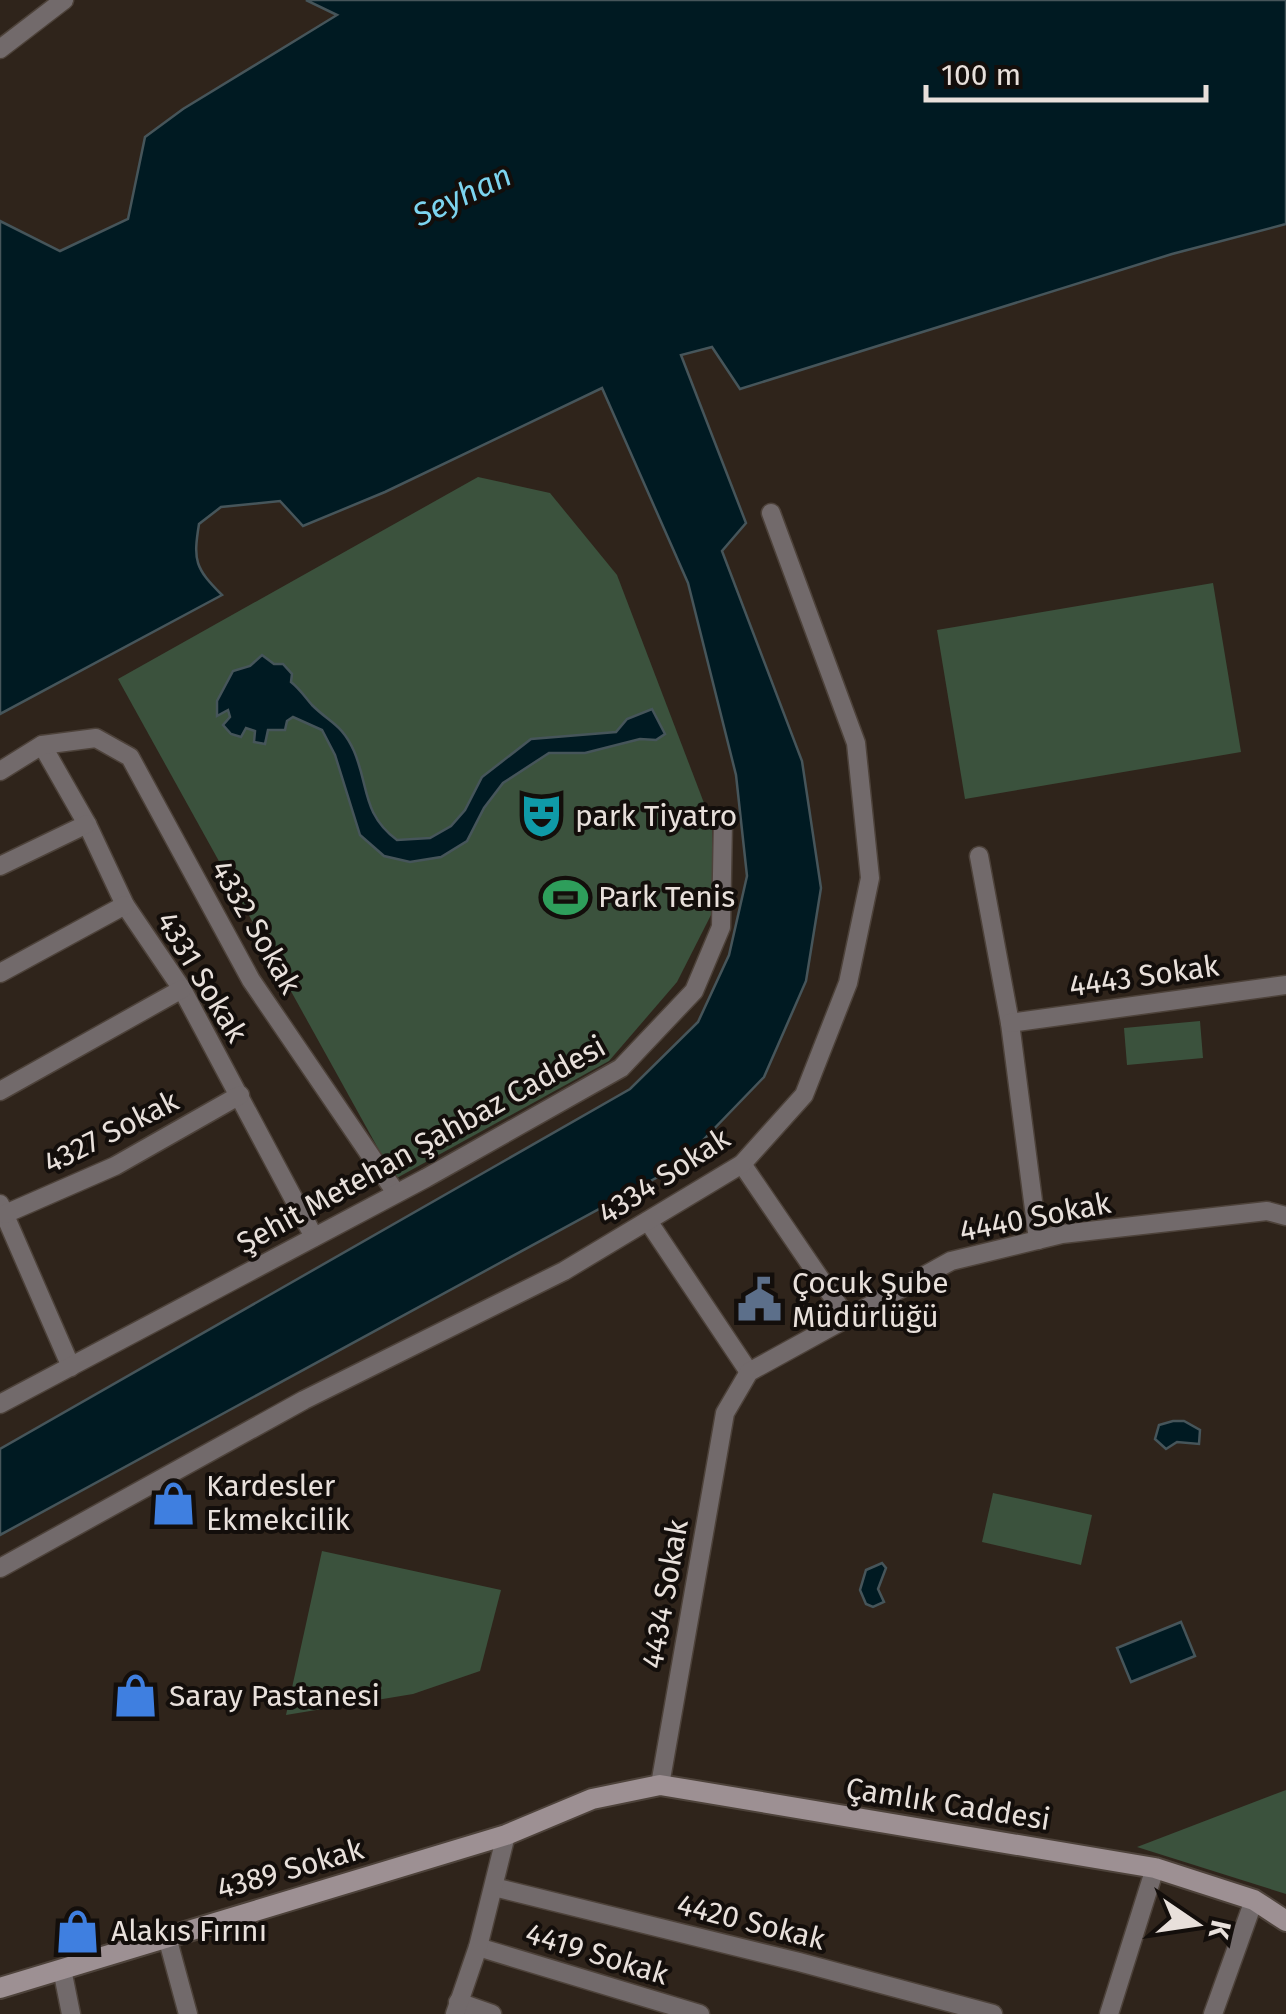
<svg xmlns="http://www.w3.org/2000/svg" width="1286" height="2014" viewBox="0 0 1286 2014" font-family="'Fira Sans',sans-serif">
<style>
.green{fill:#3b523d}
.water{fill:#001a22;stroke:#46555a;stroke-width:2.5}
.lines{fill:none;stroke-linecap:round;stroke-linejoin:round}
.minor-casing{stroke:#4d423a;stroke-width:21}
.secondary-casing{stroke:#4d423a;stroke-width:24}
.minor{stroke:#726a6b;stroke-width:18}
.secondary{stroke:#9d9093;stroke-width:20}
.labels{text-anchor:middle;stroke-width:8;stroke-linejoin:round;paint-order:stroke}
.poi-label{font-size:30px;fill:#e8e0db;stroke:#130e0b;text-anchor:start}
.street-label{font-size:30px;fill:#e8e0db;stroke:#130e0b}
.water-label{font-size:32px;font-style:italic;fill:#7cd4ef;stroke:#130e0b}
</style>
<rect width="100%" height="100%" fill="#2f241b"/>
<!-- green -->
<g class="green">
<path d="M478 477 550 493 617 575 712 824 713 911 677 982 609 1061 395 1179 118 679Z"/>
<path d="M1213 583 1241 752 965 799 937 630Z"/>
<path d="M1200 1021 1203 1058 1127 1065 1124 1028Z"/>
<path d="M993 1493 1092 1515 1081 1565 982 1542Z"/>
<path d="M322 1551 501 1590 480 1671 413 1694 286 1715Z"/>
<path d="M1286 1790V1894L1137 1847Z"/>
</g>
<!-- water -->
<g class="water">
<path d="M306 0H1286V224L1172 254 740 389 712 347 681 355 746 523 722 551 802 761 821 888 806 981 764 1077 678 1166 0 1535V1449L630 1089 698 1022 729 955 747 876 736 775 688 583 602 388 385 492 303 526 280 501 221 507 199 524C193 561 195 568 222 595L0 714V221L60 251 128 219 145 137 183 109 337 15Z"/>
<path d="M262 655 274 664H283L292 674 291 682C300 689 305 697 312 705 330 723 342 724 354 751 369 786 362 814 397 840L430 838 451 826 465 810 482 777 531 739 616 732 627 719 652 709 665 734 656 740 640 739 585 753H549L503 783 484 808 467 841 441 857 410 862 384 856 360 835 335 755 322 730 293 717 287 721 285 730H268L265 744 254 742 255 731 246 728 241 737 231 734 223 725 230 717 228 710 217 716V701L233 671 250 666Z"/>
<path d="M1173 1421H1184L1200 1430 1199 1444 1177 1442 1166 1449 1155 1439 1159 1425Z"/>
<path d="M882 1563 886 1568 878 1589 884 1602 873 1607 866 1604 860 1590 866 1570Z"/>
<path d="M1181 1622 1195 1656 1131 1682 1117 1648Z"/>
</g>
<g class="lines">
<defs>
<g id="minor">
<path d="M0 49 64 0"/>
<path d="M42 745 87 824 125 905 182 989 314 1237"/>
<path d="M0 771 42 745 96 738 130 757 251 980 396 1193"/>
<path d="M979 856 1010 1023 1038 1240"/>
<path d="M0 866 87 824"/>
<path d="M0 973 125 905"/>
<path d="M1010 1023 1286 985"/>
<path d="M0 1091 182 989"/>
<path d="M742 1164 847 1318"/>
<path d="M0 1204 71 1367"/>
<path d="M5 1214 115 1166 240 1095"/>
<path d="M648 1221 749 1372"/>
<path d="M0 1404 426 1178 621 1068 694 991 721 927 723 821"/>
<path d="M0 1568 304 1400 564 1271 742 1164 804 1095 848 983 870 878 856 743 771 513"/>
<path d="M660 1785 725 1413 749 1372 951 1261 1062 1234 1267 1211 1286 1216"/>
<path d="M494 1887 799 1962 993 2014"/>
<path d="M167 1937 188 2014"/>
<path d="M478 1947 700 2014"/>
<path d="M62 1969 71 2014"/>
<path d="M458 2002 492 2014"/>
<path d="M455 2014 478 1947 506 1835"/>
<path d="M1109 2014 1155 1868"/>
<path d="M1213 2014 1254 1900"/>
</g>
<path id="secondary" d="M0 1988 506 1835 592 1799 660 1785 1155 1868 1254 1900 1286 1921"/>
</defs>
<!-- minor casing -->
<use href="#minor" class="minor-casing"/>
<!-- secondary casing -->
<use href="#secondary" class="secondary-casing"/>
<!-- minor -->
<use href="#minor" class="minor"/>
<!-- secondary -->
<use href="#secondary" class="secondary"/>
</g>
<!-- icons -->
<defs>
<symbol id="theatre-bare" viewBox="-9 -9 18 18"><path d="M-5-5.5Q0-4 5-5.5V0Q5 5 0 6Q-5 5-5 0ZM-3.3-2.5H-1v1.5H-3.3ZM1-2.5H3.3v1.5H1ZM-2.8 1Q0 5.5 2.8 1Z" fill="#0f9aa8" stroke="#130e0b" stroke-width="2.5" paint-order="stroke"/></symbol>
<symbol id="stadium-bare" viewBox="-9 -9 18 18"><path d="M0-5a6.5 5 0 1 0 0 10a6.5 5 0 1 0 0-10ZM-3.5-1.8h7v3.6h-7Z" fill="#2e9e5b" stroke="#130e0b" stroke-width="2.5" paint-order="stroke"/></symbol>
<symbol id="civic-bare" viewBox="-9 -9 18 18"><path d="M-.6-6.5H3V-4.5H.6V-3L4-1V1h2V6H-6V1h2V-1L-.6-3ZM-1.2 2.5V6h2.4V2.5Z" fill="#5c6f8a" stroke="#130e0b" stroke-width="2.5" paint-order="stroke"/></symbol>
<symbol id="shop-bare" viewBox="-9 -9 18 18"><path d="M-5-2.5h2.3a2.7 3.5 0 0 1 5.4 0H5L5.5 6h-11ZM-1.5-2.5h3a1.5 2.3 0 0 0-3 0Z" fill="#3f7fe0" stroke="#130e0b" stroke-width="2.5" paint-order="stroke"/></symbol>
</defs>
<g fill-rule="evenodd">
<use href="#theatre-bare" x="510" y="784" width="63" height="63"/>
<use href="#stadium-bare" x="534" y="866" width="63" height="63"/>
<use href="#civic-bare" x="728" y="1268" width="63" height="63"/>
<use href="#shop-bare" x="142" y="1472" width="63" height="63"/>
<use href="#shop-bare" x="104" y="1664" width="63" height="63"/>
<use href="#shop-bare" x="46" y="1900" width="63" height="63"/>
</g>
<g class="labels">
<!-- poi labels -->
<g class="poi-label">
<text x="575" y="826">park Tiyatro</text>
<text x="598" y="907">Park Tenis</text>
<text x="792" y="1293">Çocuk Şube<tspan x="792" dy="34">Müdürlüğü</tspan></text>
<text x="206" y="1496">Kardesler<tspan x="206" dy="34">Ekmekcilik</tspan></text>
<text x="169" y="1706">Saray Pastanesi</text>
<text x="111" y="1941">Alakıs Fırını</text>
</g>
<!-- street labels -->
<g class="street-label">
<text transform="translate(256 927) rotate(60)" y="10">4332 Sokak</text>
<text transform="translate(1144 976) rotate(-8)" y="10">4443 Sokak</text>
<text transform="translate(202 977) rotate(59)" y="10">4331 Sokak</text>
<text transform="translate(111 1132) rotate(-27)" y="10">4327 Sokak</text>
<text transform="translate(421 1145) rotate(-29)" y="10">Şehit Metehan Şahbaz Caddesi</text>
<text transform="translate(664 1176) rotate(-33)" y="10">4334 Sokak</text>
<text transform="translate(1035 1217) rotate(-11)" y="10">4440 Sokak</text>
<text transform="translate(665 1594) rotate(-80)" y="10">4434 Sokak</text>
<text transform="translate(948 1804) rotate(9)" y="10">Çamlık Caddesi</text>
<text transform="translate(290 1869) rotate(-16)" y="10">4389 Sokak</text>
<text transform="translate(751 1922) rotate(14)" y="10">4420 Sokak</text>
<text transform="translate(597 1954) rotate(17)" y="10">4419 Sokak</text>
</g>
<!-- water labels -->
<g class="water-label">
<text transform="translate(462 195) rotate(-25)" y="11">Seyhan</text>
</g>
</g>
<!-- north arrow -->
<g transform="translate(1196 1924) rotate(103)" stroke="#130e0b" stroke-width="8" paint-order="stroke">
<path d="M0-8L18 38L0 25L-18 38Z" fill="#e8e0db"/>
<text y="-15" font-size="28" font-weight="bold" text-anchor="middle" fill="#e8e0db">K</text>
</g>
<!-- scale -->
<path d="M926 85v15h280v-15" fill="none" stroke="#e8e0db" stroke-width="5"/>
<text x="941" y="85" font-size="30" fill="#e8e0db" stroke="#130e0b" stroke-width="8" paint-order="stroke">100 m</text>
</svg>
